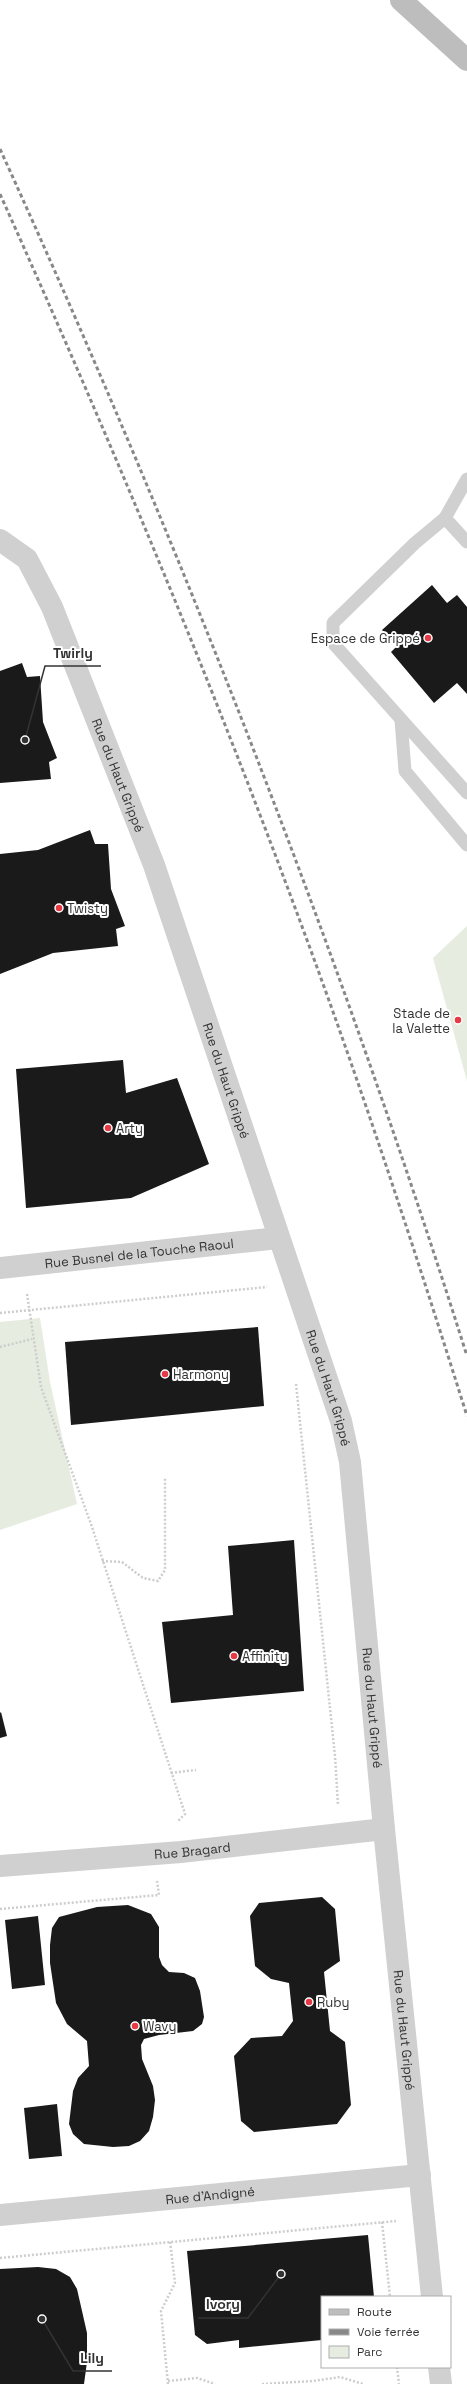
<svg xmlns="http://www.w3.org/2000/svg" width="467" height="2384" viewBox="0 0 467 2384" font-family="'Space Grotesk',sans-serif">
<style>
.green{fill:#e6ecdf}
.building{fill:#1a1a1a}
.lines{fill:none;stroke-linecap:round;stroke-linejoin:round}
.path{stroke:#cdcdcd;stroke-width:2.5;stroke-dasharray:2 2;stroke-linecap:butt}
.lane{stroke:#d0d0d0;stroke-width:13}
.street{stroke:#d0d0d0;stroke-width:22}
.secondary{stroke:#bdbdbd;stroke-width:22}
.rail{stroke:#888;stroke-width:3;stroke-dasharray:4 3;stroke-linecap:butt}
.poi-dot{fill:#e63946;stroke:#fff;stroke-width:1.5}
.labels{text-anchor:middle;stroke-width:4;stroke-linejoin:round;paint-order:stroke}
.poi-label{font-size:13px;fill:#333;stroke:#fff;text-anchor:start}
.street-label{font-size:13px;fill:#333;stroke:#fff}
.leader{fill:none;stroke:#333;stroke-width:1.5}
.callout-dot{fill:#333;stroke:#fff;stroke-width:1.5}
.callout-label{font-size:14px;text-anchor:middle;font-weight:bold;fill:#333;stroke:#fff;stroke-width:4;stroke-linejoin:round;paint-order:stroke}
</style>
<rect width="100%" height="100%" fill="#fff"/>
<!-- green -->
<g class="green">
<path d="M467 926V1081L433 958Z"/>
<path d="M40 1318 50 1382 77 1504 0 1530V1322Z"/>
</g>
<!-- building -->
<g class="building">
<path d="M432 585 447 603 457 595 467 607V694L457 683 434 703 391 652 397 646 382 630Z"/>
<path d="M22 663 27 677 40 676 43 722 57 758 49 762 51 779 0 783V671Z"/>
<path d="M90 830 95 844H108L111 889 125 926 116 929 118 946 53 953 0 974V854L38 850Z"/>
<path d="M123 1060 126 1093 177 1078 209 1164 131 1198 26 1208 16 1069Z"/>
<path d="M258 1327 264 1406 71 1425 65 1342Z"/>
<path d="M294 1540 304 1691 171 1703 162 1622 233 1615 228 1546Z"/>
<path d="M1 1712 7 1736 0 1738V1713Z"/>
<path d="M322 1897 335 1909 340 1961 324 1972 330 2031 345 2042 351 2105 337 2124 254 2132 241 2121 234 2056 251 2038 282 2036 293 2021 289 1983 271 1979 255 1966 250 1916 259 1903Z"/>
<path d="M128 1905 151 1914 159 1927V1957L162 1965 169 1972 184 1973 195 1978 200 1991 204 2017 202 2024 193 2031 159 2035 144 2039 141 2045 142 2059 153 2086 155 2100 153 2117 149 2131 140 2141 129 2146 113 2147 84 2144 73 2134 69 2124 73 2091 78 2078 89 2066 87 2041 67 2024 56 2003 50 1963V1945L52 1928 59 1917 97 1907Z"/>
<path d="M38 1916 45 1985 12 1989 5 1920Z"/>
<path d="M57 2104 62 2156 29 2159 24 2108Z"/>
<path d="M368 2235 374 2297H322V2340L239 2348V2340L207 2344 195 2335 187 2251Z"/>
<path d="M38 2267 56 2269 70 2277 77 2289 87 2333V2362L84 2384H0V2269Z"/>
</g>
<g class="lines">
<!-- path -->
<g class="path">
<path d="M27 1294 41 1387 91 1524 185 1814 177 1822"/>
<path d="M0 1313 267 1287"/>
<path d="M0 1347 32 1339"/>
<path d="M296 1384 335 1756 338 1805"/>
<path d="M102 1561 122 1562 143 1578 158 1581 165 1570V1477"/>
<path d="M171 1773 196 1770"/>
<path d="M0 1909 159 1895 157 1881"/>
<path d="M382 2222 390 2297"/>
<path d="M0 2258 396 2221"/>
<path d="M397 2367 399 2384"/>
<path d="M168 2381 197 2378 215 2384"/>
<path d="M168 2384 161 2311 175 2283 170 2241"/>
<path d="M262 2384 313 2381 340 2377 363 2384"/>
</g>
<!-- lane -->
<g class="lane">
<path d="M467 479 445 518 415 543 333 623V643L467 793"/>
<path d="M445 518 467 542"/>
<path d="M401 720 405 771 467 845"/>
</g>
<!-- street -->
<g class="street">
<path id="s1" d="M0 540 27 559 52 607 154 865 341 1421 350 1462 384 1829 432 2297"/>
<path id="s2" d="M0 1268 278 1238"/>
<path id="s3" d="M0 1866 181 1852 384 1829"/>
<path id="s4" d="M0 2215 420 2175"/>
<path d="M439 2367 441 2384"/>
</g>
<!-- secondary -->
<path class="secondary" d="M401 0 467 60"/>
<!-- rail -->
<g class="rail">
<path d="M0 149C179 542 337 944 467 1356"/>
<path d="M0 194C105 428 205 665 294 905 357 1073 413 1244 467 1416"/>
</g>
</g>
<!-- markers -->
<g class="poi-dot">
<circle cx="428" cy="638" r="4"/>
<circle cx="59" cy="908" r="4"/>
<circle cx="458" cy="1020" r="4"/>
<circle cx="108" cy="1128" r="4"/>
<circle cx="165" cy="1374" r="4"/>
<circle cx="234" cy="1656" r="4"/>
<circle cx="309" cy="2002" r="4"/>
<circle cx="135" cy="2026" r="4"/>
</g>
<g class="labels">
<!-- poi labels -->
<g class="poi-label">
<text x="420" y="643" text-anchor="end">Espace de Grippé</text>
<text x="67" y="913">Twisty</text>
<text x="450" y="1018" text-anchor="end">Stade de<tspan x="450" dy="15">la Valette</tspan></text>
<text x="116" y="1133">Arty</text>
<text x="173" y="1379">Harmony</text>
<text x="242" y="1661">Affinity</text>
<text x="317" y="2007">Ruby</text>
<text x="143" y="2031">Wavy</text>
</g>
<!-- street labels -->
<g class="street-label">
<text dy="5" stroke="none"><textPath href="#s1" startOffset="268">Rue du Haut Grippé</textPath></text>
<text dy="5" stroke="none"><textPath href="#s1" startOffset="592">Rue du Haut Grippé</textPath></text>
<text dy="5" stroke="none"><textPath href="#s2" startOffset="140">Rue Busnel de la Touche Raoul</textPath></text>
<text dy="5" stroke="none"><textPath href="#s1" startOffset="916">Rue du Haut Grippé</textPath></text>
<text dy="5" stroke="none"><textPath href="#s1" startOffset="1240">Rue du Haut Grippé</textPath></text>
<text dy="5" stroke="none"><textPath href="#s3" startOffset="193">Rue Bragard</textPath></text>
<text dy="5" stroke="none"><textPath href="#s1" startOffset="1564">Rue du Haut Grippé</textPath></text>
<text dy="5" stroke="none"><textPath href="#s4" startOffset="211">Rue d'Andigné</textPath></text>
</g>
</g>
<!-- callouts -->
<path class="leader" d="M25 740L45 666H101M281 2274L248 2318H198M42 2319L73 2371H112"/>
<g class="callout-dot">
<circle cx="25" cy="740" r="4"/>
<circle cx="281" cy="2274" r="4"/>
<circle cx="42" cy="2319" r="4"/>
</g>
<g class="callout-label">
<text x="73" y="658">Twirly</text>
<text x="223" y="2309">Ivory</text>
<text x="92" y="2363">Lily</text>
</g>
<!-- legend -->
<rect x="321" y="2296" width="130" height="72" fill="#ffffff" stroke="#adadad"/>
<rect x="329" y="2309" width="20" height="6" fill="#bdbdbd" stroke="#adadad"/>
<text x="357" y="2316" font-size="12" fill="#333333">Route</text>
<rect x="329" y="2329" width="20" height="6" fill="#888888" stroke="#adadad"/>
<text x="357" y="2336" font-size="12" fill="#333333">Voie ferrée</text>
<rect x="329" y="2346" width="20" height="12" fill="#e6ecdf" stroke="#adadad"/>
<text x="357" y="2356" font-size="12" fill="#333333">Parc</text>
</svg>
